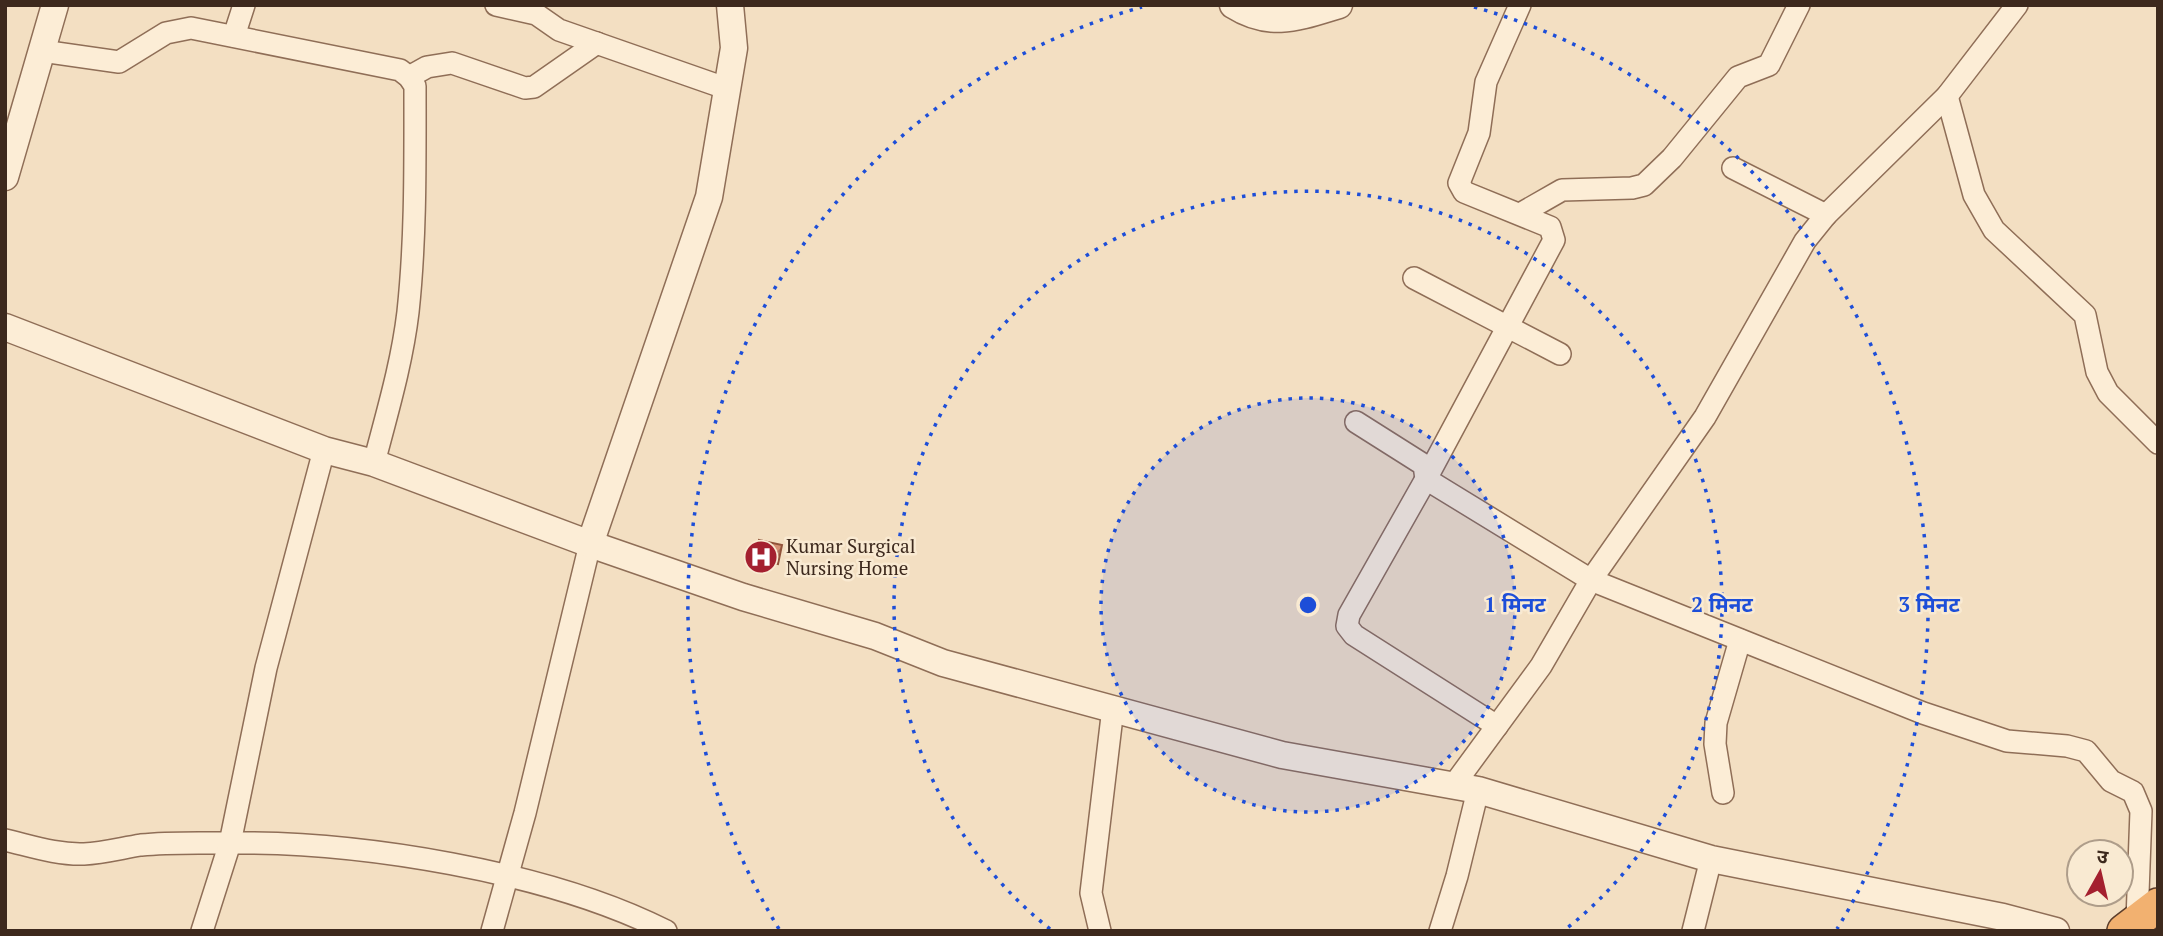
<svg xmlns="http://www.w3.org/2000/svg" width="2163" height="936" viewBox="0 0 2163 936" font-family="'PT Serif','Noto Sans Devanagari',serif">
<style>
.shadow{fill:#0003}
.building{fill:url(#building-cross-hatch);stroke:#91533a;stroke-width:2}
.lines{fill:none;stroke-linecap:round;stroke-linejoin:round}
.minor-casing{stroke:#8f6e57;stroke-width:24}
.tertiary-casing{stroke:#8f6e57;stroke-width:29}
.trunk-casing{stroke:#5c3d2b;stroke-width:36}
.minor{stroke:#fcedd6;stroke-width:21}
.tertiary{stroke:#fcedd6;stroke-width:26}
.trunk{stroke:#f2b170;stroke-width:33}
.ring{fill:none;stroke:#1d4ed8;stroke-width:3.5;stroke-dasharray:3.5 7}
.labels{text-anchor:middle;stroke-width:5;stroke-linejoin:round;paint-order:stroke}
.poi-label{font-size:19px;fill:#3d291d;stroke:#f9ead2;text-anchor:start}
.centre{fill:#1d4ed8;stroke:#f9ead2;stroke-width:3.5}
.ring-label{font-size:21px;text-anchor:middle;font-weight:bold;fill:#1d4ed8;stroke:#f9ead2;stroke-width:5;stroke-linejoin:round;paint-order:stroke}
</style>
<defs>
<pattern id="building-cross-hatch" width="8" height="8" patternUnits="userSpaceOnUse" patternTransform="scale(1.75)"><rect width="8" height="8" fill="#d59174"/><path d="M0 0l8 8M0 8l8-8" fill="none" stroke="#ae765f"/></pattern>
</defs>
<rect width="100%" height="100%" fill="#f3dfc2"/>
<!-- shadow -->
<path class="shadow" d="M760 542 776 563 768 571 748 567 752 550Z"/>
<!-- building -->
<path class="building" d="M759 540 782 545 778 564 755 559Z"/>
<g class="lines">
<defs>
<g id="minor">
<path d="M496 5 536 14 559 30 728 89"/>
<path d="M234 36 244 5"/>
<path d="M42 51 119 62 166 33 191 28 400 70 409 77 415 86C415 161 416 237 408 312 402 363 387 413 374 463"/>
<path d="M409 77 427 67 452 63 525 88 534 87 597 43"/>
<path d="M1947 96 1974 195 1994 230 2085 315 2097 372 2108 393 2158 443"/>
<path d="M1733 168 1826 215"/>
<path d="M1520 214 1562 190 1632 188 1644 185 1672 158 1738 77 1769 65 1799 5"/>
<path d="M1414 278 1560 354"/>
<path d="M1356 422 1424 465 1426 479 1591 580 1923 713 2007 741 2067 746 2086 751 2111 781 2133 792 2141 811 2137 920 2143 925"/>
<path d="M1497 726 1354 635 1347 626 1349 615 1426 479 1554 240 1550 227 1464 192 1459 183 1479 133 1486 82 1520 5"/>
<path d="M1453 786 1541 666 1591 580 1705 417 1805 241 1826 215 1947 96 2017 5"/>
<path d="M1723 793 1715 744 1716 723 1740 640"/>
<path d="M5 840C31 846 57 855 84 854 103 853 122 848 141 845 169 842 198 843 226 843 359 841 547 871 666 931"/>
<path d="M202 931 230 843 266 668 324 450"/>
<path d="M492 931 525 813 590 544"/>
<path d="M1100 931 1091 893 1113 708"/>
<path d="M1440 931 1457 876 1478 790"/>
<path d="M1693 931 1711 859"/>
</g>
<g id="tertiary">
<path d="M1233 5C1271 29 1299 17 1339 5"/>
<path d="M5 177 55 5"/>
<path d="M5 327 324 450 374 463 590 544 743 597 875 636 943 663 1282 755 1478 790 1711 859 2003 917 2056 931"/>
<path d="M590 544 709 197 734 48 730 5"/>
</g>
<path id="trunk" d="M2124 931 2158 905"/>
</defs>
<!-- minor casing -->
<use href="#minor" class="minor-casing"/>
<!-- tertiary casing -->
<use href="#tertiary" class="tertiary-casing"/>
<!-- trunk casing -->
<use href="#trunk" class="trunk-casing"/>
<!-- minor -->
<use href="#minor" class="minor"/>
<!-- tertiary -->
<use href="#tertiary" class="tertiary"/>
<!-- trunk -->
<use href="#trunk" class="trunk"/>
</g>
<!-- distance rings -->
<circle cx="1308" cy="605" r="207" fill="#1d4ed8" fill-opacity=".12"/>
<g class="ring">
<circle cx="1308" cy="605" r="207"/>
<path d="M1050 929A414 414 0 1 1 1566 929"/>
<path d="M779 929A621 621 0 0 1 1142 7M1474 7A621 621 0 0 1 1837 929"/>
</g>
<!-- icons -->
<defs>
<symbol id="hospital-disc" viewBox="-11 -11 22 22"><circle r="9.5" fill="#a4202f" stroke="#f9ead2"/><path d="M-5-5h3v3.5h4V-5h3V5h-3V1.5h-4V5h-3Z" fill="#fff"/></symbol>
</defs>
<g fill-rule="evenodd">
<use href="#hospital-disc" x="742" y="538" width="38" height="38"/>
</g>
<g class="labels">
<!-- poi labels -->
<g class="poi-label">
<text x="786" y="553">Kumar Surgical<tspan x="786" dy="22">Nursing Home</tspan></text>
</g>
</g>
<circle cx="1308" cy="605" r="10" class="centre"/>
<g class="ring-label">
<text x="1515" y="612">1 मिनट</text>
<text x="1722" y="612">2 मिनट</text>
<text x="1929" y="612">3 मिनट</text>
</g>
<!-- border -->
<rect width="2163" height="936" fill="none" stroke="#3d291d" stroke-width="14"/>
<!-- north arrow -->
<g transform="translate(2100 873) rotate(8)"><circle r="33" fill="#f9ead2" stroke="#ae9d8a" stroke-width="2"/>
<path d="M0-5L12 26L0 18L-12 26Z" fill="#a4202f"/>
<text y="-10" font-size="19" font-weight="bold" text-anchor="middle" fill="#3d291d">उ</text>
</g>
</svg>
